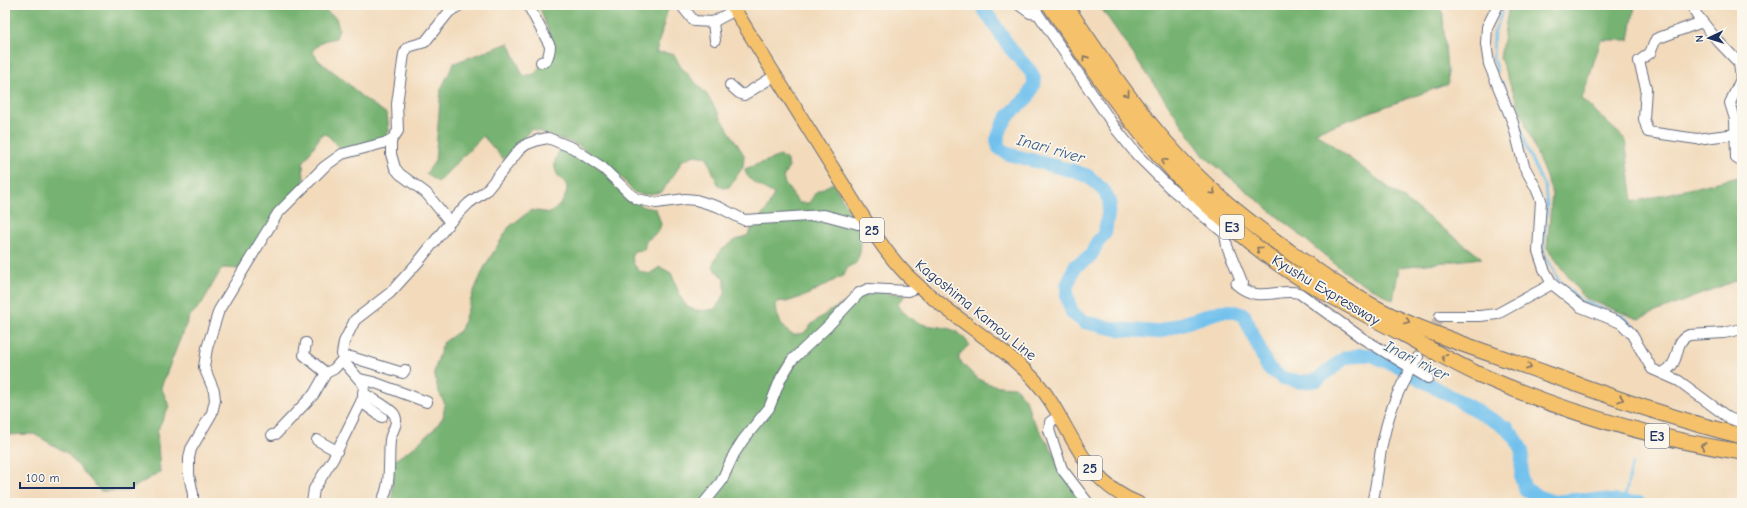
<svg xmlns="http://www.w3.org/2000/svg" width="1747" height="508" viewBox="0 0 1747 508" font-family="'Comic Neue',sans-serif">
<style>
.forest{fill:#76b271;stroke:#487068}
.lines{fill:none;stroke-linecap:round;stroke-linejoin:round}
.stream{stroke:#72c1ed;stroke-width:2.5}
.river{stroke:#72c1ed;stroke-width:14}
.minor-tunnel{stroke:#c7b8a8;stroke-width:10;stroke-dasharray:10 5;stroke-linecap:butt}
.minor-casing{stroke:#666b7f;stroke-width:12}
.major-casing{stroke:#666b7f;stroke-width:15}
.highway-casing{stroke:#666b7f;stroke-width:17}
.minor{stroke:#fff;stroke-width:10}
.major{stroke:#f5c16b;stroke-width:13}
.highway{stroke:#f5c16b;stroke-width:15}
.oneway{stroke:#7d7164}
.labels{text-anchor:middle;stroke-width:3.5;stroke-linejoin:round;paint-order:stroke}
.shield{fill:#fbf7ec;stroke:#5e6b89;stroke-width:1}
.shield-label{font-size:14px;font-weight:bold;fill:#1b2f5e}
.street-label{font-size:15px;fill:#1b2f5e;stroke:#fbf7ec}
.water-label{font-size:16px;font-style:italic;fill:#355b89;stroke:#fbf7ec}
</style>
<rect width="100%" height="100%" fill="#fbf7ec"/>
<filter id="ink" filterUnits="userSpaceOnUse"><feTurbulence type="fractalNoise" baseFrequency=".025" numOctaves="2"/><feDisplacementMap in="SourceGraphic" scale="8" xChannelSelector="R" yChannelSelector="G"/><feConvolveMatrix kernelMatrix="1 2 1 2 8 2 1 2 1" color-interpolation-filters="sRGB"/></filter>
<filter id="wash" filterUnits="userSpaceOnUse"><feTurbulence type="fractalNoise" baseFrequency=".012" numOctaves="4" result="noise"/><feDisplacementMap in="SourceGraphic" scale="16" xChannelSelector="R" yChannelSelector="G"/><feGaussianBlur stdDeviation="0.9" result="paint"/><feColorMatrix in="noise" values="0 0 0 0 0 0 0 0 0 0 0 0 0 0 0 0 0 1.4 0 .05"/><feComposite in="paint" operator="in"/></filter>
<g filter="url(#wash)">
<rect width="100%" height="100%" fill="#f2dabb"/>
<!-- forest -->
<g class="forest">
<path d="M5 5H318L336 18 339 29 336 38 323 41 312 51 319 61 343 79 362 97 387 114 389 130 386 139 341 149 326 134H322L303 163 304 181 240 269 222 268 201 305 189 317 161 387 169 406 157 432 160 472 128 491H100L67 453 34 434 5 435Z"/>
<path d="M539 5H669L656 52 674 54 680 66 707 95 744 155 743 167 729 187 723 188 718 185 707 157 695 155 681 161C678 172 668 181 662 192L644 195 633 192 623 179 578 145 531 129 504 160 483 136 438 182 426 174 435 161 441 89 454 63 509 43 523 76 535 74 553 45Z"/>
<path d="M1099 5H1442L1448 84 1315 132 1482 258 1399 267 1393 300 1351 277 1204 156Z"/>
<path d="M1509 5H1635L1629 40H1601L1582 99 1625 139 1633 202 1739 177 1742 179V278L1638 319 1584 298 1547 248 1552 193 1500 58Z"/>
<path d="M563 147 596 165 643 207 656 209 661 224 659 231 646 241 644 250 634 251 632 254 633 263 639 271 649 274 660 267 671 273C682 297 680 316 715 309L725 294V280L714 269 713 264 720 251 734 241 748 235 754 224 766 211 774 194C765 188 746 182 745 169L780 156 786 159 789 166 783 178 785 184 799 203H809L816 192 833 183 855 222 861 243 860 253 856 263 848 267 844 275 805 296 786 302 781 301 776 303 777 314 781 323 789 333 795 335 804 333 812 324 828 312 866 291 905 295 897 305C903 312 912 321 922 324 941 329 957 324 969 345L959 355V360C979 382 984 386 1015 387L1027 402 1031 417 1058 459 1088 499 1097 503H392L393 461 413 448 435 428 443 417 445 404 438 390 434 372 443 343 461 330 473 293 485 266 509 227 531 210 550 213C560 206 567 199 567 186 565 181 559 179 557 174 552 165 556 153 563 147Z"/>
</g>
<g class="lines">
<!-- stream -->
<g class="stream">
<path d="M1497 72 1493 57 1494 33 1505 5"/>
<path d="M1502 82 1520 122 1526 147 1545 188 1547 206 1543 250 1559 281 1581 301 1623 317 1634 327 1641 341"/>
<path d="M1648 352 1655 363"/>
<path d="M1624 501 1632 464"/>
</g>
<!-- river -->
<path class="river" d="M981 5 1010 48 1031 72 1035 81 1028 97 1008 116 1002 126 997 140 999 148 1008 154 1070 170 1088 176 1104 191 1110 202 1105 233 1098 241 1090 257 1075 266 1067 286V297L1072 313 1084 322 1116 329 1157 332 1221 311H1231L1244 315 1268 368 1283 378 1301 382 1317 380 1345 358 1359 355H1372L1397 366 1507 428 1516 439 1522 451 1521 477 1525 489 1540 497 1554 502 1582 499 1639 503"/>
</g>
</g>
<g filter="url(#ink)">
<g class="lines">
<!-- minor-tunnel -->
<g class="minor-tunnel">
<path d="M1116 129 1150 103"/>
<path d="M1429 338 1440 316"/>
</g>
<defs>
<g id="minor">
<path d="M528 5 550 46C550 52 549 55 546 61L541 62"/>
<path d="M681 5 694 21 713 22 735 10"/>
<path d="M1019 5 1030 13 1038 14"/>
<path d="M1032 5 1116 129 1137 155 1170 188 1225 234 1227 246 1242 283 1236 284C1259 304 1275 288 1299 293L1362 338 1428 378"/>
<path d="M1498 5 1487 27 1486 44 1489 64 1513 123 1524 166 1536 188 1541 200 1538 251 1544 269 1552 284 1581 307 1621 323 1631 333 1652 369 1679 381 1729 418 1742 423"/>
<path d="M1693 5 1696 14 1717 40 1739 63 1741 79 1730 103 1735 119 1736 158 1742 162"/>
<path d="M713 22 715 40"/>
<path d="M1702 22 1656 39 1650 53 1639 61 1646 88 1644 119 1648 132 1697 139 1736 134"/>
<path d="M730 85 739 93 744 95 776 75"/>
<path d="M391 141V154L395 168 400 174 426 193 450 222"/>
<path d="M1440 316H1480L1497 314 1552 284"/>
<path d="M306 343 304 355 326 373"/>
<path d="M1662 373C1666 371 1670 368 1672 365 1680 354 1675 341 1689 335L1724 333 1742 329"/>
<path d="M360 379 373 382 427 402"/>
<path d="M363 393C371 398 389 407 394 414 400 423 391 431 390 440 388 460 392 485 381 503"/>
<path d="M361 402 382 417"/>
<path d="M1059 416 1050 422 1049 430 1062 469 1088 503"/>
<path d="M272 435 276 434 314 394 326 373 334 369 343 359 351 357 403 373 405 370"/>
<path d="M317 440 337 451"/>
<path d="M193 503V494L189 475V458L191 449 212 413 215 400 214 391 204 367 207 348 219 310 278 213 324 167 342 154 391 141 398 131 397 104 404 54 408 47 425 42 449 12 460 5"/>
<path d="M312 503 314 489 333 459 363 398 364 385 344 362 342 354 344 342 355 320 390 293 419 261 450 222 469 203 486 191 520 149 527 144 538 140 548 138 573 148 603 168 630 194 637 199 656 203 685 199 696 200 719 207 744 220 824 215 858 224 867 223"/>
<path d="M704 503 721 482 734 454 743 440 769 408 781 378 792 360 827 327 859 293 868 289 908 291 920 286"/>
<path d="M1372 503C1378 481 1378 458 1384 436 1390 408 1402 381 1418 357"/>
</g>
<path id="major" d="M732 5C767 63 803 120 839 178 860 211 879 246 906 274 933 301 966 323 996 346 1008 355 1020 365 1031 376 1072 419 1076 479 1138 503"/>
<g id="highway">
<path d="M1050 5C1096 74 1142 143 1202 200 1234 230 1269 260 1307 282 1337 300 1369 316 1401 333 1427 347 1453 363 1480 375 1564 412 1652 438 1742 452"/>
<path d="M1065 5C1109 70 1153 137 1212 190 1236 213 1263 232 1290 252 1323 275 1356 299 1392 316 1442 339 1496 355 1548 374 1612 397 1676 420 1742 436"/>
</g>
</defs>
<!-- minor casing -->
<use href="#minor" class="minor-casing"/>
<!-- major casing -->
<use href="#major" class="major-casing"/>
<!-- highway casing -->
<use href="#highway" class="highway-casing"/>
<!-- minor -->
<use href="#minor" class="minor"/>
<!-- major -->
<use href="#major" class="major"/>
<!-- highway -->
<use href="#highway" class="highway"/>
</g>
<!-- one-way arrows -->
<defs><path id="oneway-chevron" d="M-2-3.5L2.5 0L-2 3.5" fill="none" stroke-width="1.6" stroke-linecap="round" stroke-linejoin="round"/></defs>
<g class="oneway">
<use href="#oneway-chevron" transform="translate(1085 58) rotate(-125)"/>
<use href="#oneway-chevron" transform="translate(1127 94) rotate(53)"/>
<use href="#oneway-chevron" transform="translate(1164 161) rotate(-131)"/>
<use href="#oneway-chevron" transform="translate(1213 192) rotate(42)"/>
<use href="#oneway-chevron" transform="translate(1259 249) rotate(-141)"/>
<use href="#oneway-chevron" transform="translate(1407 322) rotate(23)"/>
<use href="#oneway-chevron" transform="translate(1444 357) rotate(-152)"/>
<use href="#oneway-chevron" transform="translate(1529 367) rotate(20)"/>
<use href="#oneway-chevron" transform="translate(1621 399) rotate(19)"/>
<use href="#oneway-chevron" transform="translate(1703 446) rotate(-169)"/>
</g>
</g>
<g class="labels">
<!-- shield labels -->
<g class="shield">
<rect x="1220" y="215" width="24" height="24" rx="3"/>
<rect x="860" y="218" width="24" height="24" rx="3"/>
<rect x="1645" y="424" width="24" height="24" rx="3"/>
<rect x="1078" y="456" width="24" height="24" rx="3"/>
</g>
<g class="shield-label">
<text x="1232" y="232">E3</text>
<text x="872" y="235">25</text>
<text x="1657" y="441">E3</text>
<text x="1090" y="473">25</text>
</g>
<!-- street labels -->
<g class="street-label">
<text transform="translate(1326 290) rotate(31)" y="5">Kyushu Expressway</text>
<text transform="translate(976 310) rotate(39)" y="5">Kagoshima Kamou Line</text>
</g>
<!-- water labels -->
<g class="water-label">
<text transform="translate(1051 148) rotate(16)" y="6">Inari river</text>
<text transform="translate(1417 360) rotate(27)" y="6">Inari river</text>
</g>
</g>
<!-- margin -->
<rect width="1747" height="508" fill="none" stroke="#fbf7ec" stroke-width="20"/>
<!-- north arrow -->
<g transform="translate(1709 38) rotate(266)" stroke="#fbf7ec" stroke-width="3" paint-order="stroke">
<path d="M0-3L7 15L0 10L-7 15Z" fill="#1b2f5e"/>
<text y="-6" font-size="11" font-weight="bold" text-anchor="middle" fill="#1b2f5e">N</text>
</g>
<!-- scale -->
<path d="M20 482v6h114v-6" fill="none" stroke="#1b2f5e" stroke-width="2"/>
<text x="26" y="482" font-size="12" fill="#1b2f5e" stroke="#fbf7ec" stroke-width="3" paint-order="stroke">100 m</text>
</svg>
